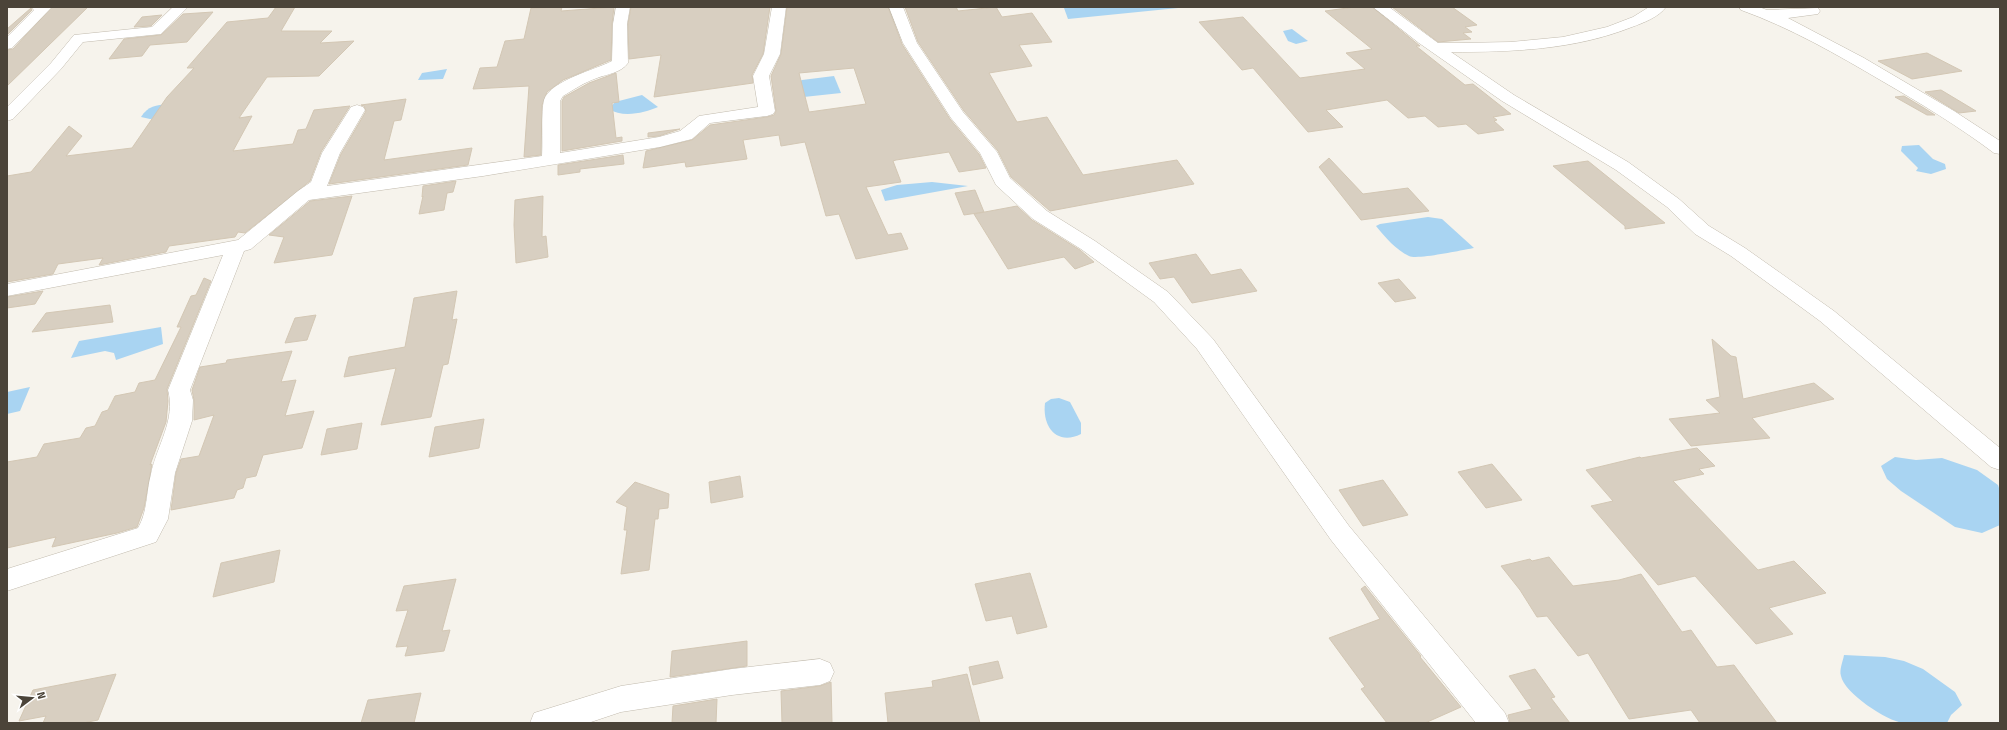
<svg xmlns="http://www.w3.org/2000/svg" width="2007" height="730" viewBox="0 0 2007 730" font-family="'Fira Sans Condensed',sans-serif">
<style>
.water{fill:#a9d4f2}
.building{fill:#d8cfc1;stroke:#d3c7b4;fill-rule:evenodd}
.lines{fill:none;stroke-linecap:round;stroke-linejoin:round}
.street-casing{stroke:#c2bbae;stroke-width:1}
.street{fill:#fff;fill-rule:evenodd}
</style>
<rect width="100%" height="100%" fill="#f6f3ec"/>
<!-- water -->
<g class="water">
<path d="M1071 7H1177L1178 8 1068 19 1064 8Z"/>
<path d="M1292 29 1308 41 1296 44 1288 41 1283 31Z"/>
<path d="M447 69 443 79 418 80 422 73Z"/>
<path d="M834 76 841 93 785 99 793 85 802 80Z"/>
<path d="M642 95 658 107C645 113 622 118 609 109L615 102Z"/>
<path d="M168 104 169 118 150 119 141 117C148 106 156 105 168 104Z"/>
<path d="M1919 145 1933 159 1945 164 1946 169 1931 174 1916 171 1918 168 1901 151 1902 146Z"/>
<path d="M932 182 968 186 885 201 881 190 897 185Z"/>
<path d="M1428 217 1442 219 1474 248C1462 250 1417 260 1409 256 1396 250 1385 237 1376 226L1380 224Z"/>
<path d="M161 327 163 344 116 360 114 353 105 351 71 358 79 341Z"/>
<path d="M30 387 20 411 7 414V392Z"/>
<path d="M1059 398 1070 402 1081 423V434C1057 446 1042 427 1045 403L1051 399Z"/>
<path d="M1895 457 1916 460 1942 458 1977 470 1998 485 2000 491V525L1982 533 1955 527 1901 491 1887 479 1881 466Z"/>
<path d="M1844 655 1885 657 1904 661 1923 669 1955 692 1962 705 1951 715 1947 723C1933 723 1917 725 1903 723 1887 721 1844 693 1841 676 1839 670 1843 661 1844 655Z"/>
</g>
<!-- building -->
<g class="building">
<path d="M52 7H88L7 86V50L13 49Z"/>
<path d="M276 7H295L281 31H332L320 43 354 41 319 76 267 77 239 118 252 116 233 151 293 144 298 130 306 129 314 110 350 106 321 152 310 181 245 233 238 232 235 237 169 246 166 252 99 265 103 258 58 264 53 274 7 282V176L31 172 69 126 82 136 66 156 132 148 167 97 194 68H187L227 22 268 18Z"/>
<path d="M562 7 561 11 614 7 612 24 611 60 563 80 547 92 542 105 541 155 524 157 529 86 473 89 480 68 497 67 505 41 524 39 531 8Z"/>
<path d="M631 7H770L763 54 752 75 753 83 654 97 661 55 629 59 628 24Z"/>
<path d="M787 7H888L902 44 950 119 979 154 986 168 959 172 949 152 896 160 893 161 901 182 866 187 888 235 901 233 908 249 856 259 839 214 826 216 805 142 781 146 779 135 743 140 747 159 686 167 685 162 643 168 646 151 692 140 710 125 767 117 774 115 776 111 771 76 781 54ZM854 68 866 104 809 112 799 73Z"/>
<path d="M905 7H956L958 11 996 7 1002 17 1032 13 1052 42 1019 45 1032 66 989 73 1017 122 1047 117 1083 175 1177 160 1194 184 1050 211 1011 177 998 151 964 111 918 42Z"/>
<path d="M1355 7H1372L1420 46H1416L1465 85 1473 84 1511 114 1493 117 1497 120 1494 121 1504 130 1478 134 1466 124 1438 127 1425 116 1408 118 1387 100 1326 110 1343 127 1308 132 1253 68 1242 70 1199 22 1243 17 1300 78 1365 69 1346 53 1372 49 1325 11Z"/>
<path d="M1392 7H1452L1477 25 1465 27 1472 32 1463 33 1471 39 1438 42Z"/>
<path d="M31 8 32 10 7 35V29Z"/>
<path d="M213 12 187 42 150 45 142 56 109 59 124 39 161 35 183 14Z"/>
<path d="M162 15 151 26 134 27 142 17Z"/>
<path d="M1927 53 1962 71 1912 79 1878 61Z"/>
<path d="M616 73 619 102 612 103 616 138 622 137V141L562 151V101L564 97 589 83Z"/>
<path d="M1941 90 1976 111 1959 113 1925 92Z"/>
<path d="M1904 96 1924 108 1935 115H1927L1895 97Z"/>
<path d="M406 99 401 120 394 121 384 160 472 148 468 165 329 184 341 154 366 111 364 106 361 105Z"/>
<path d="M680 129 659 136 648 137V133Z"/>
<path d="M623 155 624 164 580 169V172L558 175V165Z"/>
<path d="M1329 158 1363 194 1408 188 1429 211 1361 220 1319 167Z"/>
<path d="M1588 161 1665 223 1625 229V226L1553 166Z"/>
<path d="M456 181 453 192 447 193 444 210 419 214 423 196 422 197 423 186Z"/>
<path d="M975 190 984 212 964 215 955 193Z"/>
<path d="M352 196 332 255 274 263 284 237 269 235 310 201Z"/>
<path d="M543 196 542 237 546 236 548 257 516 263 514 225 515 200Z"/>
<path d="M1017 206 1032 220 1080 250 1094 262 1075 269 1064 257 1008 269 974 214Z"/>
<path d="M1196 254 1211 275 1241 269 1257 291 1192 303 1174 277 1160 279 1149 263Z"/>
<path d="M204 278 211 281 167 389 168 401 166 422 150 465 152 464 144 508 137 527 117 533 52 547 56 537 7 548V462L37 457 44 444 80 438 86 428 95 426 102 412 108 410 115 396 135 392 139 383 155 380 181 327H177L191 296 196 295Z"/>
<path d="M1399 279 1416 298 1395 302 1378 283Z"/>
<path d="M43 291 35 304 7 308V297Z"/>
<path d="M457 291 452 320 457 319 448 364 443 365 431 417 381 425 396 368 344 377 349 357 405 347 414 298Z"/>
<path d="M110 305 113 322 32 332 46 313Z"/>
<path d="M316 315 307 340 285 343 295 318Z"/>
<path d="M1712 339 1731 356 1736 357 1743 399 1814 383 1834 399 1752 418 1770 438 1691 446 1669 419 1720 413 1706 400 1720 397Z"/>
<path d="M292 351 281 382 296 380 285 416 314 411 302 448 263 455 256 476 246 478 243 488 237 490 234 498 171 510 176 473 181 459 199 456 214 415 194 420V400L192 390 200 367 226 363 227 360Z"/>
<path d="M484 419 479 448 429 457 435 427Z"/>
<path d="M362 423 357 449 321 455 327 429Z"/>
<path d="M1697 448 1715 466 1699 469 1704 474 1673 481 1758 570 1794 561 1826 593 1769 608 1793 634 1756 644 1695 576 1658 585 1591 506 1613 501 1586 470 1640 457 1641 458Z"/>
<path d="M1492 464 1522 500 1486 508 1458 472Z"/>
<path d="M740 476 743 497 711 503 709 482Z"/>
<path d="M1383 480 1408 515 1363 526 1339 490Z"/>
<path d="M635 482 669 494 668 508 659 509 658 519H655L649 570 621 574 627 530H624L627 507 616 502Z"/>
<path d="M280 550 274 582 213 597 221 563Z"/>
<path d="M1549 557 1573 586 1619 580 1641 574 1682 632 1691 630 1717 667 1734 665 1777 723H1700L1691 710 1629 719 1588 653 1578 656 1547 616 1537 617 1520 590 1501 566 1530 559 1532 561Z"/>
<path d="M1030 573 1047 627 1017 634 1012 616 986 621 975 584Z"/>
<path d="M456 579 442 631 450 630 444 651 405 656 408 646 396 647 408 610 396 611 404 586Z"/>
<path d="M1365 586 1421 656 1420 657 1461 707 1425 723H1387L1361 689 1365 687 1329 638 1380 619 1361 589Z"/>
<path d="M747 641V666L670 677 672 651Z"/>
<path d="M998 661 1003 678 973 685 969 667Z"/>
<path d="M1535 669 1555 697 1551 698 1570 723H1510L1508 715 1532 709 1509 676Z"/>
<path d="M116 674 98 720 83 723H43L46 716 19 721 33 690Z"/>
<path d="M967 674 980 723H888L885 693 933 687 932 681Z"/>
<path d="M831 682 832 723H782L781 691 820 686Z"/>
<path d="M421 693 414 723H361L368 700Z"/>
<path d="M717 699 716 723H672L673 706Z"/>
</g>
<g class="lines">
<defs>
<g id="street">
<path d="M32 7 51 8 12 48 7 49V37L34 10Z"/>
<path d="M173 7H188L161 34 83 42 61 69 13 119 7 121V107L51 63 74 35 152 27Z"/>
<path d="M616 7H630L627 24 628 63C621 73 607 74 597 78 585 82 573 90 563 96L560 101V153L659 137 680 131 699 116 758 107 753 76 764 54 772 7H786L780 54 769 76 775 111 773 114 767 116 710 123 692 139 660 147 483 176 309 200 251 249 244 251 190 390 193 400 192 421 175 473 168 519 156 542 7 591V569L138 528C148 511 146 492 151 474 157 445 176 420 168 390L223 255 7 296V284L238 240 298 191 311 182 322 153 351 107 357 105 363 107 365 110 340 153 327 186 542 156C543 142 541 112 544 100 551 80 595 70 612 61L613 24Z"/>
<path d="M889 7H903L917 43 963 112 997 152 1010 178 1047 211 1095 241 1168 292 1213 339 1349 526 1505 713 1509 723H1476L1331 540 1197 349 1154 302 1081 249 1033 219 996 185 980 153 951 118 903 43Z"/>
<path d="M1373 7H1389L1438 43H1460L1511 42 1563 37 1607 27 1633 17 1649 7H1666C1659 17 1643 23 1632 27 1574 50 1512 52 1451 52L1514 95 1628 162 1679 199 1709 226 1745 248 1834 311 2000 448V470L1991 467 1820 321 1731 256 1695 234 1667 207 1616 170 1502 101 1419 43Z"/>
<path d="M1739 7H1759L1767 10 1818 8 1820 11 1818 14 1788 18 1864 58 1954 111 2000 141V154L1994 153C1958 126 1920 103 1882 81 1836 54 1791 28 1741 10Z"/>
<path d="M820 659 830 663 834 672 830 681 820 685 732 695 621 712 588 723H530L534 713 621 686 732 669Z"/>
</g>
</defs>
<!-- street casing -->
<use href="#street" class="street-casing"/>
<!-- street -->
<use href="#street" class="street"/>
</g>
<!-- border -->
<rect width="2007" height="730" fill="none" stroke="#4b4439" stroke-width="16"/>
<!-- north arrow -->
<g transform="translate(32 698) rotate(74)" stroke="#ffffff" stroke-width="3" paint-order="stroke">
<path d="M0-3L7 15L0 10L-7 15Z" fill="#4b4439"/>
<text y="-6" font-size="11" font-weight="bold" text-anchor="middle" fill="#4b4439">N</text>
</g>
</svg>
